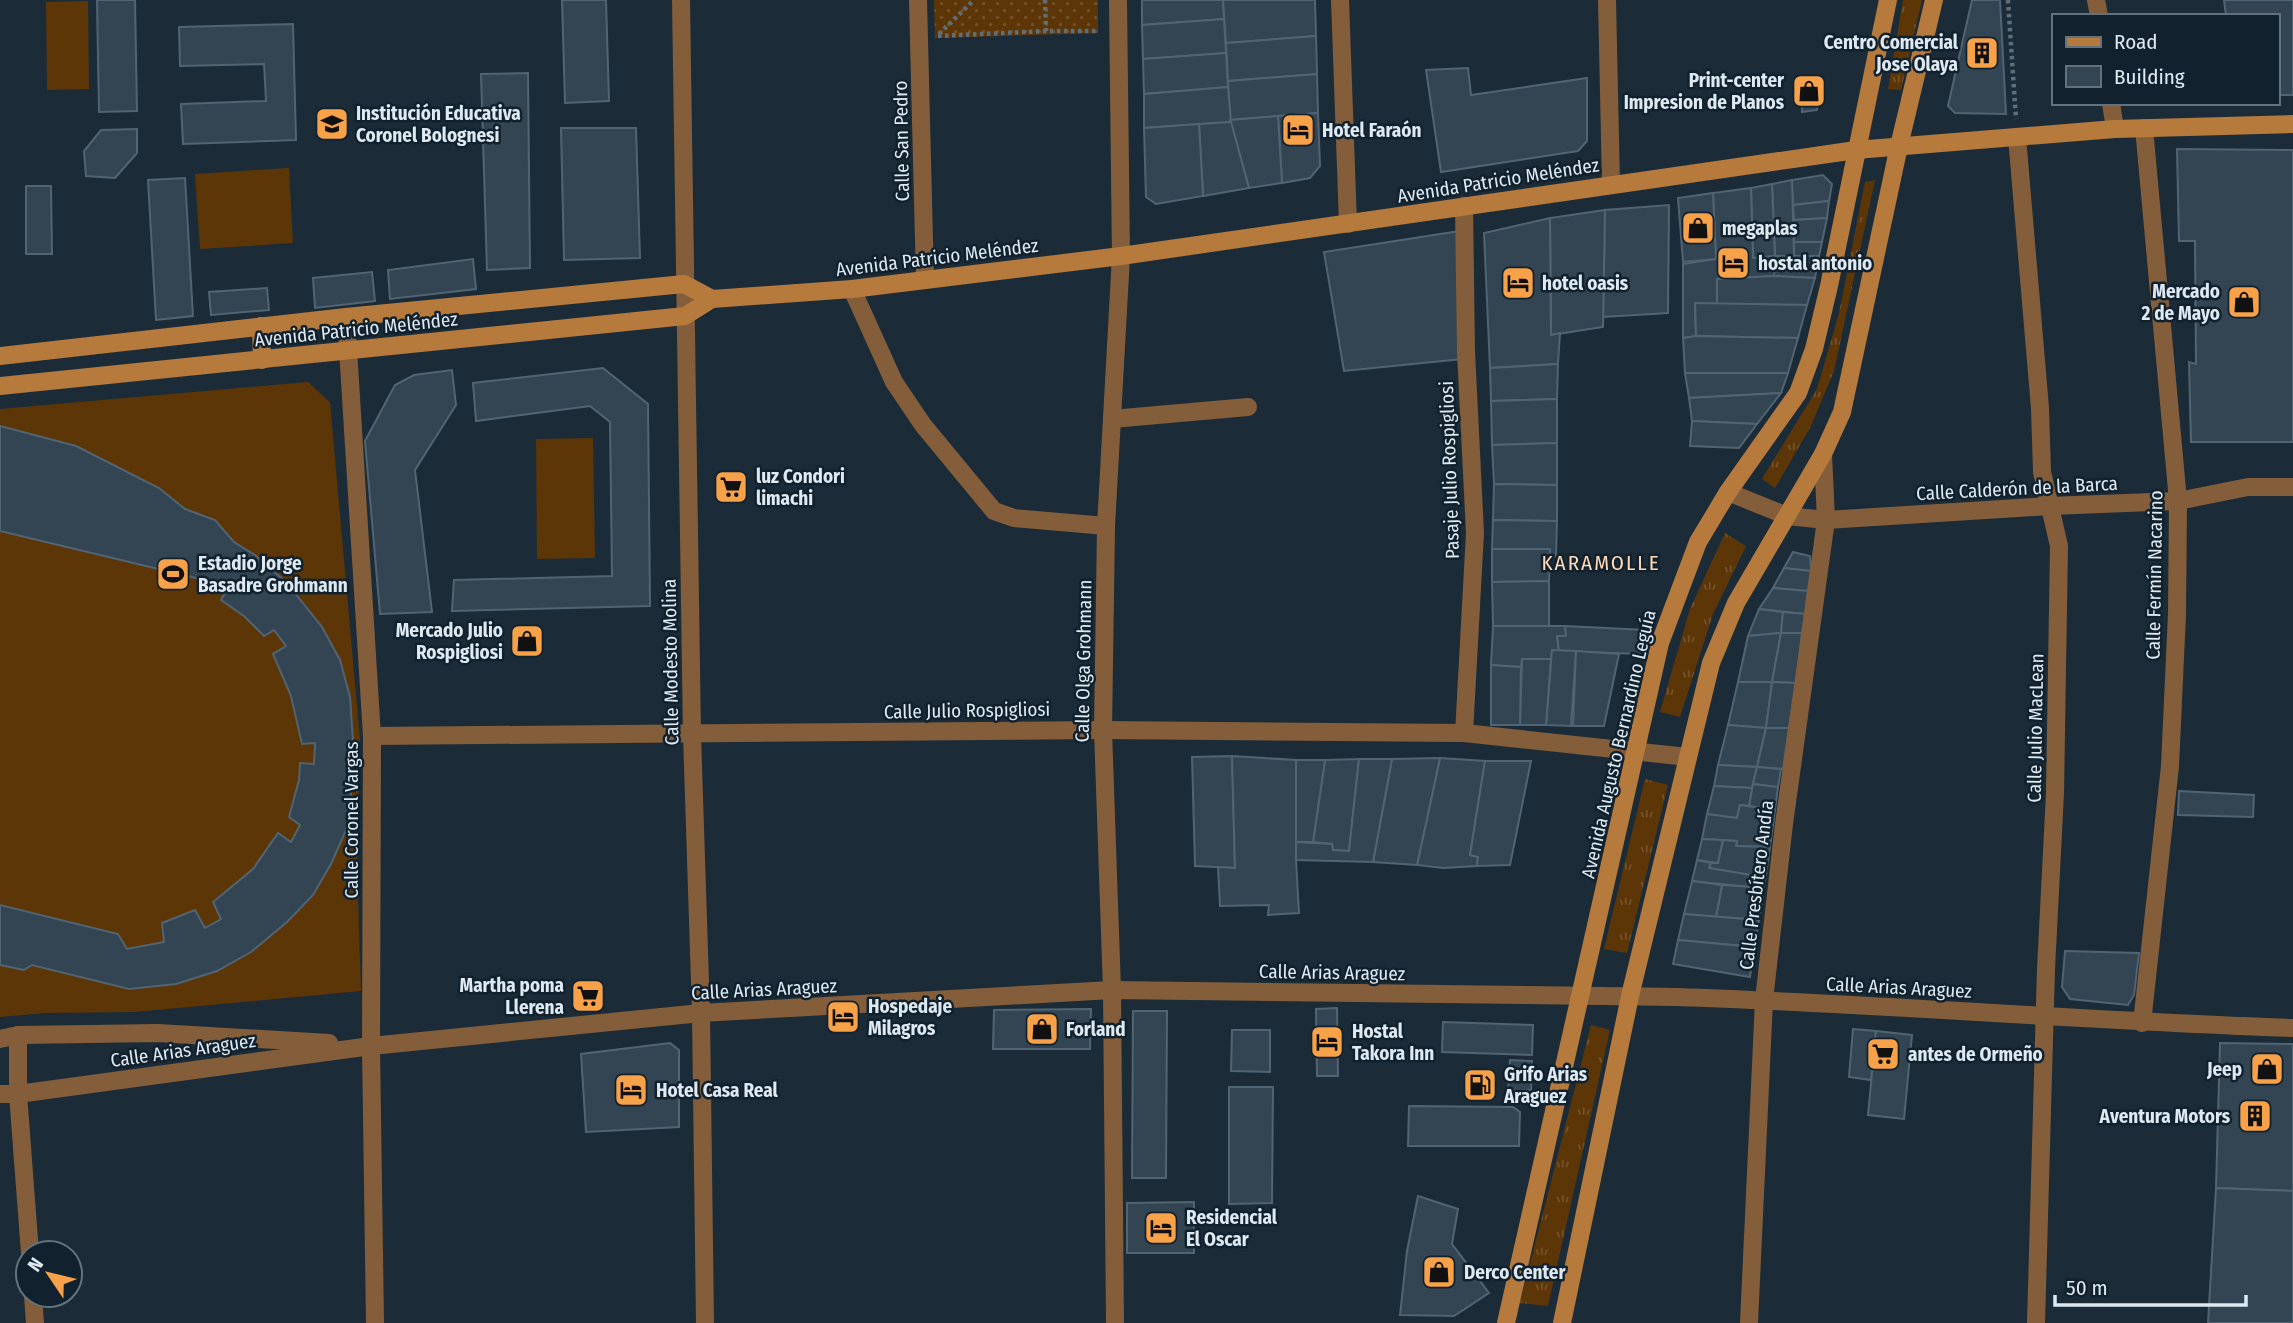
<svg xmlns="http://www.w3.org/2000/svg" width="2293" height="1323" viewBox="0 0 2293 1323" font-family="'Fira Sans Condensed',sans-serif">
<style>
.grass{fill:url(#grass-tufts)}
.park{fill:url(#park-dots)}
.pitch{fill:#5d3608}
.building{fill:#334552;stroke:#516473;stroke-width:2}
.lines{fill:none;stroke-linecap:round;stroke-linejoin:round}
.path{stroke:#5f6e79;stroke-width:4.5;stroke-dasharray:3.5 3.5;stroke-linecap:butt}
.street{stroke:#845e3a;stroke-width:18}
.secondary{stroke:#b67a3d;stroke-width:18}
.labels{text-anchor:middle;stroke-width:5;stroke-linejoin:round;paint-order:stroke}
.poi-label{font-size:19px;font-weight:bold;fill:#dee9f2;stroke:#11222e;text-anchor:start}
.street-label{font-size:19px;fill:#dee9f2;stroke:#11222e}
.neighbourhood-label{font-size:21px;letter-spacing:2px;fill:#fed9b8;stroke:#11222e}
</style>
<defs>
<pattern id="grass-tufts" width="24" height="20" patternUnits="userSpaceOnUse" patternTransform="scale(1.75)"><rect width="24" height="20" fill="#5d3608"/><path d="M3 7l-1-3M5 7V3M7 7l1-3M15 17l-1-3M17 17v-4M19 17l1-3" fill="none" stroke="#74532c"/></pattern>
<pattern id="park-dots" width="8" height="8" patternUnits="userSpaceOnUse" patternTransform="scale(1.75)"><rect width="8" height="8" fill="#5d3608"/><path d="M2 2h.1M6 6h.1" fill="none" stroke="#74532c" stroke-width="1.8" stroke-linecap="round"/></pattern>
</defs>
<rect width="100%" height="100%" fill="#1b2c38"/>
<!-- grass -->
<g class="grass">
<path d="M1903 0H1922L1901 90 1888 89Z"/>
<path d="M1875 180 1834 371 1811 426 1775 488 1762 479 1817 389 1839 313 1865 182Z"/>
<path d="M1725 533 1746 546 1713 614 1680 717 1660 712 1690 609Z"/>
<path d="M1645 779 1668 785 1627 953 1604 949Z"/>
<path d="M1591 1025 1610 1030 1548 1306 1520 1303Z"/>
</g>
<!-- park -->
<path class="park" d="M934 0H1098V33L935 38Z"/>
<!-- pitch -->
<g class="pitch">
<path d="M88 1 89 89 47 90 46 2Z"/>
<path d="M289 168 293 243 200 249 195 174Z"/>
<path d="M308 382 330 402 360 740 357 867 361 991 135 1012 44 1013 0 1017V409Z"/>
<path d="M593 438 595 558 537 559 536 439Z"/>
</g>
<!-- building -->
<g class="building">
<path d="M97 0H135L137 111 99 112Z"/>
<path d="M562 0H606L609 101 565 103Z"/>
<path d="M1142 0H1223L1224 19 1142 25Z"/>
<path d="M1223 0H1315L1316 36 1226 43Z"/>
<path d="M1972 0H2000L2006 114 1955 113 1948 106Z"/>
<path d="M2224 0H2293V95H2277V16H2226Z"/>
<path d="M1224 19 1226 53 1143 59 1142 25Z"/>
<path d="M293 24 296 140 183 144 181 104 266 101 264 64 180 66 179 27Z"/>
<path d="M1316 36 1317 74 1228 81 1226 43Z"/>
<path d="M1226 53 1228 87 1144 94 1143 59Z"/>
<path d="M1468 68 1471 95 1587 78V141L1578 151 1441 172 1426 70Z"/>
<path d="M528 73 530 268 487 270 481 74Z"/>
<path d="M1317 74 1318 113 1230 120 1228 81Z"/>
<path d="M1816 82 1817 110 1802 112 1801 83Z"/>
<path d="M1228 87 1231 122 1144 128V94Z"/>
<path d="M1318 113 1320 166 1310 178 1282 183 1278 116Z"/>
<path d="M1278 116 1282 183 1249 188 1230 120Z"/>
<path d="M1231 122 1249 188 1203 196 1199 124Z"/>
<path d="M1199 124 1203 196 1156 204 1146 197 1144 128Z"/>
<path d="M561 128H636L640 258 564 260Z"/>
<path d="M137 129V153L115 178 86 176 84 151 101 130Z"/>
<path d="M2177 149 2293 150V442H2191L2189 362 2196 364 2195 241H2179Z"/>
<path d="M1823 175 1832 184 1829 201 1793 205 1792 180Z"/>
<path d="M185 178 193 316 156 320 148 180Z"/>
<path d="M1792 180 1794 256H1775L1772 184Z"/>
<path d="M1772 184 1775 256 1753 258 1751 188Z"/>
<path d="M26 186H51L52 254H26Z"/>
<path d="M1751 188 1753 258 1775 256 1774 276 1717 279V304L1695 303 1696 336 1683 338V264L1716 259 1713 193Z"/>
<path d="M1713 193 1716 259 1683 262 1678 198Z"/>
<path d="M1829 201 1827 218 1794 220 1793 205Z"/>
<path d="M1669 205 1668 313 1603 317 1605 210Z"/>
<path d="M1605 210 1603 327 1551 335 1550 218Z"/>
<path d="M1550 218 1551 335 1560 333 1558 364 1490 368 1484 233Z"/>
<path d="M1827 218 1822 242H1794V220Z"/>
<path d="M1460 231 1462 359 1344 371 1324 252Z"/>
<path d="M1794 242H1822L1819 256H1794Z"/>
<path d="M1775 256H1819L1815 278 1774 276Z"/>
<path d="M473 259 476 289 390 299 388 270Z"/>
<path d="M372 272 375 301 315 308 313 278Z"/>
<path d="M1774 276 1815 278 1807 305 1717 304V279Z"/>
<path d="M267 288 269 310 211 315 209 292Z"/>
<path d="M1695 303 1807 305 1798 338 1696 336Z"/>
<path d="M1696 336 1798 338 1788 373H1685L1683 338Z"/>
<path d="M1558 364 1557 399 1491 401 1490 368Z"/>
<path d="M603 368 648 404 650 606 452 611 454 580 612 576 610 422 590 406 476 421 473 383Z"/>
<path d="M452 370 456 405 415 470 432 612 380 614 365 441 395 385 414 375Z"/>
<path d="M1685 373H1788L1781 393 1689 398Z"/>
<path d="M1781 393 1757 424 1692 421 1689 398Z"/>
<path d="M1557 399V443L1492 445 1491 401Z"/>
<path d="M1692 421 1757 424 1739 448 1690 446Z"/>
<path d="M0 426 76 446 159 488 185 509 215 520 234 542 255 555 286 582 322 627 340 660 350 697 353 741 350 821 331 864 313 895 287 922 251 952 217 971 176 984 129 989 32 965 24 970 0 965V905L118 934 127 949 164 942 162 923 195 910 205 928 221 919 213 902 253 869 278 833 291 842 300 825 289 817 299 780 300 763 314 764 315 743 302 744 291 696 273 654 286 646 274 630 264 636 244 616 221 600 225 593 200 579 0 531Z"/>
<path d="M1557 443V485L1494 484 1492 445Z"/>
<path d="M1494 484 1557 485V521L1493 520Z"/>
<path d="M1493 520 1557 521 1556 556 1550 559V549H1492Z"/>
<path d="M1492 549H1550L1549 581 1492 582Z"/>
<path d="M1793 552 1810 556 1811 571 1784 568Z"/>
<path d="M1784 568 1811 571 1808 591 1773 588Z"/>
<path d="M1549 581V626H1493L1492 582Z"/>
<path d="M1773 588 1808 591 1805 614 1759 609Z"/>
<path d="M1759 609 1783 612 1781 633 1748 636Z"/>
<path d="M1783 612 1805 614 1802 633H1781Z"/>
<path d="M1493 626H1565L1566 636H1557L1559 651 1552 650 1551 659H1522L1521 667 1491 665Z"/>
<path d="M1565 626 1646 630 1640 654 1559 651 1557 636H1566Z"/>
<path d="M1781 633 1772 682H1738L1748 636Z"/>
<path d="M1781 633H1802L1796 683 1772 682Z"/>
<path d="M1552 650 1576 651 1571 726 1546 725Z"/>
<path d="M1576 651 1619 654 1604 726H1573Z"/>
<path d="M1522 659H1551L1546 725H1520Z"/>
<path d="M1491 665 1521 667 1520 725H1491Z"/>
<path d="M1738 682H1772L1766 728 1728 725Z"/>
<path d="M1772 682 1796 683 1789 728H1766Z"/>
<path d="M1728 725 1766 728 1757 767 1718 765Z"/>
<path d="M1766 728H1789L1783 769 1757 767Z"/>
<path d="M1232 756 1235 868 1195 866 1192 757Z"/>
<path d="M1232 756 1296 760V860L1299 913 1268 915 1269 905 1220 906 1218 867 1235 868Z"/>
<path d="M1440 758 1485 761 1470 855 1478 857 1477 866 1443 868 1417 865Z"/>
<path d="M1440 758 1417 865 1373 862 1392 759Z"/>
<path d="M1359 759 1349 851 1333 850 1332 844 1313 842 1325 760Z"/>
<path d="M1359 759H1392L1373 862 1296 860V842L1332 844 1333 850 1349 851Z"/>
<path d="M1296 760H1325L1313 842H1296Z"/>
<path d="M1485 761H1531L1510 865 1477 866 1478 857 1470 855Z"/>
<path d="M1718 765 1757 767 1752 788 1714 786Z"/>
<path d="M1757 767 1781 769 1778 787 1753 784Z"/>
<path d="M1753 784 1778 787 1775 810 1749 806Z"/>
<path d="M1714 786 1752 788 1749 806 1740 805 1737 818 1707 814Z"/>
<path d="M2179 791 2254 795 2253 817 2178 815Z"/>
<path d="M1740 805 1775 810 1770 847 1736 846 1737 841 1702 839 1707 814 1737 818Z"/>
<path d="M1702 839 1723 840 1718 863 1697 860Z"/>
<path d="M1723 840 1737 841 1736 846 1770 847 1766 875H1751L1709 868 1711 863H1718Z"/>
<path d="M1697 860 1711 863 1709 868 1751 875 1750 887 1692 881Z"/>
<path d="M1751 875H1766L1759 920 1716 917 1722 885 1750 887Z"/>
<path d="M1692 881 1722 885 1716 917 1684 914Z"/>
<path d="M1684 914 1759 920 1754 947 1678 940Z"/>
<path d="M1678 940 1754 947 1750 977 1673 964Z"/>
<path d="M2065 951 2139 953 2134 995 2128 1005 2070 999 2062 987Z"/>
<path d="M1337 1008 1338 1076H1317L1316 1009Z"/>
<path d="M1091 1009 1090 1049H993L994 1010Z"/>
<path d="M1133 1011H1167L1166 1178H1132Z"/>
<path d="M1443 1022 1533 1025 1532 1055 1442 1052Z"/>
<path d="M1853 1029 1876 1031 1871 1080 1849 1077Z"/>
<path d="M1232 1030H1270V1072L1231 1071Z"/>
<path d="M1876 1031 1912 1035 1904 1119 1868 1115Z"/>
<path d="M670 1043 679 1050V1127L586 1132 581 1054Z"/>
<path d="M2220 1043 2293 1044V1191L2216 1188Z"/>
<path d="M1510 1060 1532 1061 1531 1090H1508Z"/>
<path d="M1229 1087H1273L1272 1203 1229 1204Z"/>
<path d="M1409 1106 1513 1107 1520 1112 1519 1146H1408Z"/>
<path d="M2216 1188 2293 1191V1323H2208Z"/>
<path d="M1418 1196 1458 1209 1452 1244 1489 1293 1454 1316 1400 1315 1407 1251Z"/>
<path d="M1194 1202V1253H1127V1203Z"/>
</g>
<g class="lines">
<!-- path -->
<g class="path">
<path d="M1045 0 1046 31"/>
<path d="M2008 0 2016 119"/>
<path d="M939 34 974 0"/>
<path d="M938 36 1046 31H1096"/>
</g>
<!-- street -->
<g class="street">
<path d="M681 0 692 735 701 1013 705 1323"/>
<path d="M918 0 925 280"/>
<path d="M1340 0 1348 224"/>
<path d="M1607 0 1611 184"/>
<path d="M2096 0 2099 16"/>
<path d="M2111 103 2115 129"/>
<path d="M2017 137 2040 408 2042 472 2059 546 2055 793 2046 969 2036 1323"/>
<path d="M1464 206 1466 352 1475 533 1464 733"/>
<path d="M852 289 894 382 923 425 994 511 1014 518 1106 526"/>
<path d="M346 317 372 736 371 1046 375 1323"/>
<path d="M1112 419 1248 407"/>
<path d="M1728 492 1787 516 1826 520 2050 506 2178 501 2248 487H2293"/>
<path d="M372 736 1103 730 1464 733 1688 757"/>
<path d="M2142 1023 2170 766 2177 614 2178 501 2144 128"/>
<path d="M18 1035V1094L30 1253"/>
<path d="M0 1039 18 1035 158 1033 329 1043"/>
<path d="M0 1094H18L371 1046 701 1013 1112 990 1678 997C1883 1004 2088 1021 2293 1028"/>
<path d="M33 1295 35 1323"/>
<path d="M1115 1323 1112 990 1103 730 1106 526 1121 256 1118 0"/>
<path d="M1749 1323 1764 1000 1784 824 1826 520 1823 454"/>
</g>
<!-- secondary -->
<g class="secondary">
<path d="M261 326 262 360"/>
<path d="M0 356 346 317 684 284 712 299"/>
<path d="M0 386 685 316 712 299 852 289 1121 256 1856 150 2115 129 2293 124"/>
<path d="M1506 1323 1660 643 1698 542 1728 492 1798 393 1814 349 1829 286 1888 0"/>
<path d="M1562 1323 1630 996 1711 663 1736 603 1823 454 1842 412 1899 146 1934 0"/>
</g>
</g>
<!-- icons -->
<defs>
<symbol id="building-square" viewBox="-11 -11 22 22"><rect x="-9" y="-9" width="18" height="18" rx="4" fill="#f7a149" stroke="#11222e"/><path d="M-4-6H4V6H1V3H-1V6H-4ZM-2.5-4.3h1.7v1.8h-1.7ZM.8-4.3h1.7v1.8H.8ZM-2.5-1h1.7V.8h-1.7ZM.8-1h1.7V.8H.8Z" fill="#111"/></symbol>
<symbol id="shop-square" viewBox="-11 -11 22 22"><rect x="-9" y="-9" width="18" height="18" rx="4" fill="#f7a149" stroke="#11222e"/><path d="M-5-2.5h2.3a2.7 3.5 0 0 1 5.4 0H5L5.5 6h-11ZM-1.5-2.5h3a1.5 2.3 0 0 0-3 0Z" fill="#111"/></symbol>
<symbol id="school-square" viewBox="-11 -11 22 22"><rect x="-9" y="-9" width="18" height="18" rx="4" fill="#f7a149" stroke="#11222e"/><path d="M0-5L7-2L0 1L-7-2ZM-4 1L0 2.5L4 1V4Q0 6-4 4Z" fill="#111"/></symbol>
<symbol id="hotel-square" viewBox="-11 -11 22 22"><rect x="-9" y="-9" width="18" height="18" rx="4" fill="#f7a149" stroke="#11222e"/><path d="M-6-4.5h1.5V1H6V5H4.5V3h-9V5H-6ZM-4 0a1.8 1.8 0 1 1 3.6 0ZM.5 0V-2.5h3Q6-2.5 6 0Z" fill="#111"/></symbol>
<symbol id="supermarket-square" viewBox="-11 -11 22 22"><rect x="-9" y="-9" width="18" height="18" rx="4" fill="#f7a149" stroke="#11222e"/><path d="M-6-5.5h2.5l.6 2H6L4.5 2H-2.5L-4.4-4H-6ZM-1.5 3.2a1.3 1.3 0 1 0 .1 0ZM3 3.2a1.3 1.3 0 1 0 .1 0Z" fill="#111"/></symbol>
<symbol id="stadium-square" viewBox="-11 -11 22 22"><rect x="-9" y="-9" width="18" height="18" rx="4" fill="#f7a149" stroke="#11222e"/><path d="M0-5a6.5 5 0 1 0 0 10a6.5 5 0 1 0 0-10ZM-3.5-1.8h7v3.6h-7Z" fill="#111"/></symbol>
<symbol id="fuel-square" viewBox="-11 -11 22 22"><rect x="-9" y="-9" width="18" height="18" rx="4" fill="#f7a149" stroke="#11222e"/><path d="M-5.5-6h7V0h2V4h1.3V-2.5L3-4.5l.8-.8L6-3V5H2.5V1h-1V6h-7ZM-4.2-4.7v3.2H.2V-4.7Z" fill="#111"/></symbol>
</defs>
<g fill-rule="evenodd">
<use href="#building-square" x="1963" y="34" width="38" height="38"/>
<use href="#shop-square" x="1790" y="72" width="38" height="38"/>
<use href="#school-square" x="313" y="105" width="38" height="38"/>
<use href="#hotel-square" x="1279" y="111" width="38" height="38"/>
<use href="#shop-square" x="1679" y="209" width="38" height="38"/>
<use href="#hotel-square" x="1714" y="244" width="38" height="38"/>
<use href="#hotel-square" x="1499" y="264" width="38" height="38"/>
<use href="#shop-square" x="2225" y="283" width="38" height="38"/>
<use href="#supermarket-square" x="712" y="468" width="38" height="38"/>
<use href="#stadium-square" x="154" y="555" width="38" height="38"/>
<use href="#shop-square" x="508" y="622" width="38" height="38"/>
<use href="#supermarket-square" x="569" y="977" width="38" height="38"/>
<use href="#hotel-square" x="824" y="998" width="38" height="38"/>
<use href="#shop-square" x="1023" y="1010" width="38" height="38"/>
<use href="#hotel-square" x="1308" y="1023" width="38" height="38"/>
<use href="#supermarket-square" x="1864" y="1035" width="38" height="38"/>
<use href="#shop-square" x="2248" y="1050" width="38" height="38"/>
<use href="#fuel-square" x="1461" y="1066" width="38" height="38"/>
<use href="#hotel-square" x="612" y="1071" width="38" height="38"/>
<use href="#building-square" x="2236" y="1097" width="38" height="38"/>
<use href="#hotel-square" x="1142" y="1209" width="38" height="38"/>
<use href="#shop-square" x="1420" y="1253" width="38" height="38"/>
</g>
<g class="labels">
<!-- poi labels -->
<g class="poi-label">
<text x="1958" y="49" text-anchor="end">Centro Comercial<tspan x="1958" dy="22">Jose Olaya</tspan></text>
<text x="1784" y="87" text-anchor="end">Print-center<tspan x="1784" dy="22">Impresion de Planos</tspan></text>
<text x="356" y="120">Institución Educativa<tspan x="356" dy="22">Coronel Bolognesi</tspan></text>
<text x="1322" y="137">Hotel Faraón</text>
<text x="1722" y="235">megaplas</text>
<text x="1758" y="270">hostal antonio</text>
<text x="1542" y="290">hotel oasis</text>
<text x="2220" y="298" text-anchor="end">Mercado<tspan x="2220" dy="22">2 de Mayo</tspan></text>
<text x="756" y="483">luz Condori<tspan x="756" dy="22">limachi</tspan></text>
<text x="198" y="570">Estadio Jorge<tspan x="198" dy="22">Basadre Grohmann</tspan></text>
<text x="503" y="637" text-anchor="end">Mercado Julio<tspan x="503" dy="22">Rospigliosi</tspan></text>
<text x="564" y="992" text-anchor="end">Martha poma<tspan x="564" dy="22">Llerena</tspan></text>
<text x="868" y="1013">Hospedaje<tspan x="868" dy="22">Milagros</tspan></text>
<text x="1066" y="1036">Forland</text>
<text x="1352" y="1038">Hostal<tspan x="1352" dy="22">Takora Inn</tspan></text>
<text x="1908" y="1061">antes de Ormeño</text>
<text x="2242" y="1076" text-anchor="end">Jeep</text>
<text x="1504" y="1081">Grifo Arias<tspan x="1504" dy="22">Araguez</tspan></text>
<text x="656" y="1097">Hotel Casa Real</text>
<text x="2230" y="1123" text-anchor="end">Aventura Motors</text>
<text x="1186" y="1224">Residencial<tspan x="1186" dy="22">El Oscar</tspan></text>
<text x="1464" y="1279">Derco Center</text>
</g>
<!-- street labels -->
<g class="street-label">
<text transform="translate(901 141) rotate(-91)" y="7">Calle San Pedro</text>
<text transform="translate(1498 180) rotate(-9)" y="7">Avenida Patricio Meléndez</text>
<text transform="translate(937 257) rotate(-7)" y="7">Avenida Patricio Meléndez</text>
<text transform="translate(356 329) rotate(-6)" y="7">Avenida Patricio Meléndez</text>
<text transform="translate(1449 470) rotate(-92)" y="7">Pasaje Julio Rospigliosi</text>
<text transform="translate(2017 488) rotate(-3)" y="7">Calle Calderón de la Barca</text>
<text transform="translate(2154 575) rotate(-89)" y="7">Calle Fermín Nacarino</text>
<text transform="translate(1083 661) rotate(-89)" y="7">Calle Olga Grohmann</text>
<text transform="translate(670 662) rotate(-91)" y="7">Calle Modesto Molina</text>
<text transform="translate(967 710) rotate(-1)" y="7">Calle Julio Rospigliosi</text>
<text transform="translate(2035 728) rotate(-89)" y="7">Calle Julio MacLean</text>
<text transform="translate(1618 744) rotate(-77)" y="7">Avenida Augusto Bernardino Leguía</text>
<text transform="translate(351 820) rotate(-90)" y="7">Calle Coronel Vargas</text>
<text transform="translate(1756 885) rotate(-83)" y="7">Calle Presbítero Andía</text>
<text transform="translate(1332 972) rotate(1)" y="7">Calle Arias Araguez</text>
<text transform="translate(1899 987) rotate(3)" y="7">Calle Arias Araguez</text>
<text transform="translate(764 989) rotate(-3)" y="7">Calle Arias Araguez</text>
<text transform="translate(183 1050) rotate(-8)" y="7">Calle Arias Araguez</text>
</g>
<!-- neighbourhood labels -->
<g class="neighbourhood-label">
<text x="1601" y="570">KARAMOLLE</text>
</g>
</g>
<!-- legend -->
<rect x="2052" y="14" width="228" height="91" fill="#11222e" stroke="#63727c" stroke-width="2"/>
<rect x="2066" y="37" width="35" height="10" fill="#b67a3d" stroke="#63727c" stroke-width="2"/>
<text x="2114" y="49" font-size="21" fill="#dee9f2">Road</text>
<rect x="2066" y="66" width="35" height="21" fill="#334552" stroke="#63727c" stroke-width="2"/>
<text x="2114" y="84" font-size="21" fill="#dee9f2">Building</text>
<!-- north arrow -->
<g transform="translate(49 1274) rotate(305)"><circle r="33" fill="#11222e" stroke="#63727c" stroke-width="2"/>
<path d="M0-5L12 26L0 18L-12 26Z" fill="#f7a149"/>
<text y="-10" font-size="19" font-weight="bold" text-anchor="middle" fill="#dee9f2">N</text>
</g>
<!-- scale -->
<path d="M2055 1295v10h191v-10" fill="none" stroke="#dee9f2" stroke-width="3.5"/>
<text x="2066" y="1295" font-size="21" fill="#dee9f2" stroke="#11222e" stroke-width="5" paint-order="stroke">50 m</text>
</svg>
